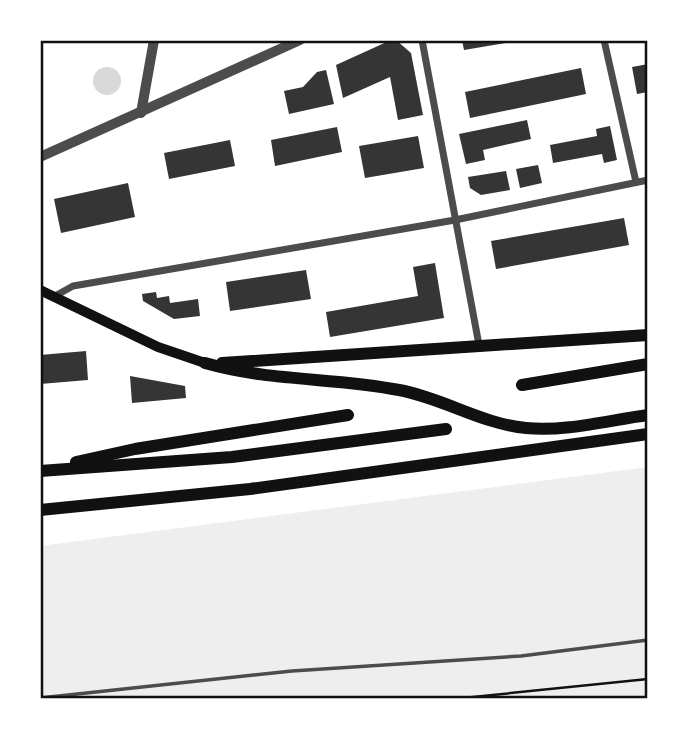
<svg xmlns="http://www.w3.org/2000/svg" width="688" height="739" viewBox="0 0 688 739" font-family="Montserrat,sans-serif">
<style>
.green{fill:#eee}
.water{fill:#d9d9d9}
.building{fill:#353535}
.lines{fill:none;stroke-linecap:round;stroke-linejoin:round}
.path{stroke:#111;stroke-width:2.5}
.service{stroke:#4c4c4c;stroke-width:3.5}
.minor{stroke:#4c4c4c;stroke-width:7}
.tertiary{stroke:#4c4c4c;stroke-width:10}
.secondary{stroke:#111;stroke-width:10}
.trunk{stroke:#111;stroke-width:12}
.rail{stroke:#707070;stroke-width:4.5}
.neatline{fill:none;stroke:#111;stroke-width:2.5}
</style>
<rect width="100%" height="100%" fill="#fff"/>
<!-- green -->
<path class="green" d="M648 467V699H40V546Z"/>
<!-- water -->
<circle class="water" cx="107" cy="81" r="14"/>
<!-- building -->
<g class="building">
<path d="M391 40H396L411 53 423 115 398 120 390 77 343 98 336 65Z"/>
<path d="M462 40H511V42L464 50Z"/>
<path d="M648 64V92L637 94 632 67Z"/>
<path d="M581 68 586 94 470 118 465 92Z"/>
<path d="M326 70 334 104 289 114 284 91 303 87 317 72Z"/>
<path d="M527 120 531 139 483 150 485 160 466 164 459 134Z"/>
<path d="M610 126 617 160 604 163 602 154 553 163 550 145 597 136 596 129Z"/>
<path d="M337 127 342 152 275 166 271 140Z"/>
<path d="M418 136 424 168 365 178 359 146Z"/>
<path d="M230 140 235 166 169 179 164 153Z"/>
<path d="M538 165 542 183 520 188 516 169Z"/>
<path d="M506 171 510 190 481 195 470 188 468 177Z"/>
<path d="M128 183 135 217 61 233 54 199Z"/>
<path d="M624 218 629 245 496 269 491 241Z"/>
<path d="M435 263 444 318 330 337 326 312 418 296 413 267Z"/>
<path d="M306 270 311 299 230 311 226 282Z"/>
<path d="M156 292 157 298 169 296 170 303 198 299 200 316 174 319 143 301 142 294Z"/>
<path d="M86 351 88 380 40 384V355Z"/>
<path d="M130 376 185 386 186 398 132 403Z"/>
</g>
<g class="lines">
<!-- path -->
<path class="path" d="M453 699 648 679"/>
<!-- service -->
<path class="service" d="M40 698 292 671 521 656 648 640"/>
<!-- minor -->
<g class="minor">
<path d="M422 40 479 345"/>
<path d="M604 40 636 182"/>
<path d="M55 296 73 286 455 220 648 180"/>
</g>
<!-- tertiary -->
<g class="tertiary">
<path d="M141 113 154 40"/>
<path d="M40 157 300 40"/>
</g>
<!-- secondary -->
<path class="secondary" d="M40 290 158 347 205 363"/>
<!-- trunk -->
<g class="trunk">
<path d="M205 363C272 382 333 377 399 390 443 398 482 424 526 428 566 432 609 420 648 415"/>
<path d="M222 363 648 335"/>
<path d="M522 385 648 364"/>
<path d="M76 462 135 449 348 415"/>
<path d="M40 471 232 457 446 429"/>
<path d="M40 510 250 489 648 434"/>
</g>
<!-- rail -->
<path class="rail" d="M40 41 42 40"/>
</g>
<!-- border -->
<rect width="688" height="739" fill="none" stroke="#ffffff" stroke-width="84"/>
<rect x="42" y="42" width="604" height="655" class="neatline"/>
</svg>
